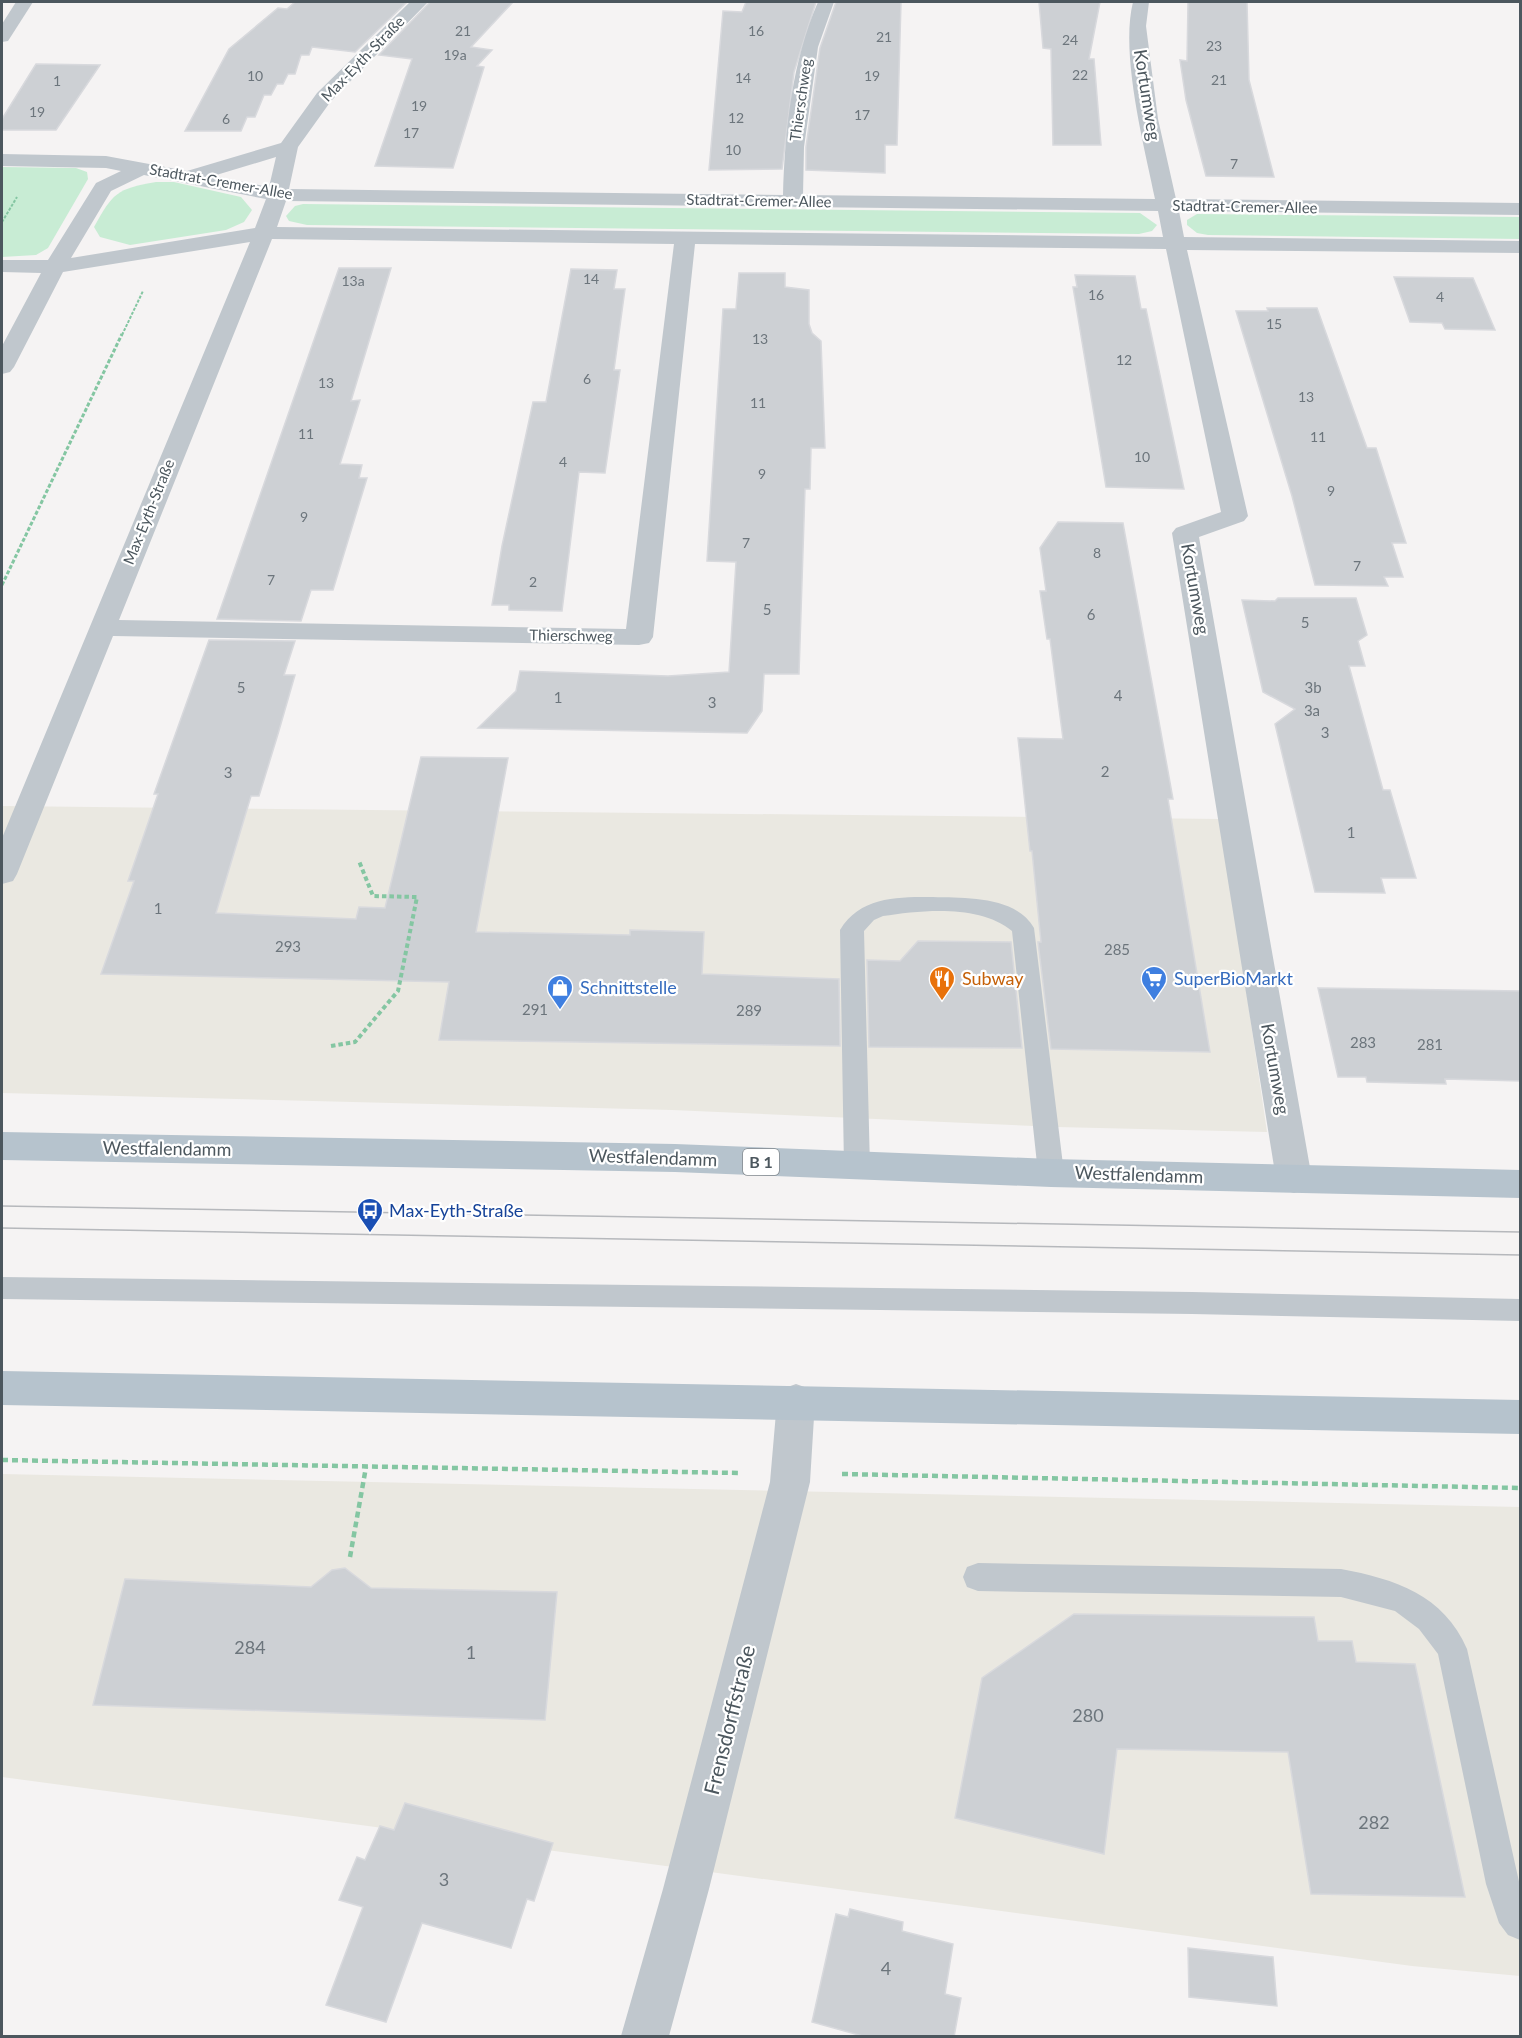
<svg xmlns="http://www.w3.org/2000/svg" width="1522" height="2038" viewBox="0 0 1522 2038" font-family="Lato,sans-serif">
<style>
.commercial{fill:#eae8e1}
.green{fill:#c8ecd4}
.building{fill:#cdd0d4;stroke:#d8d9dd;stroke-width:1.5}
.lines{fill:none;stroke-linecap:round;stroke-linejoin:round}
.path-far3{stroke:#84c6a2;stroke-width:2;stroke-dasharray:3 1.5;stroke-linecap:butt}
.path-far2{stroke:#84c6a2;stroke-width:3;stroke-dasharray:4 2;stroke-linecap:butt}
.path-far1{stroke:#84c6a2;stroke-width:4;stroke-dasharray:4.5 3;stroke-linecap:butt}
.path{stroke:#84c6a2;stroke-width:4.5;stroke-dasharray:6 4;stroke-linecap:butt}
.lane{fill:#c0c7cd;fill-rule:evenodd}
.street{fill:#c0c7cd;fill-rule:evenodd}
.primary{fill:#b6c3cd;fill-rule:evenodd}
.tram{stroke:#b6b8bc;stroke-width:1.5}
.labels{text-anchor:middle;stroke-width:4.5;stroke-linejoin:round;paint-order:stroke}
.far-number-label{font-size:14px;fill:#6c757c}
.far-street-label{font-size:15px;fill:#4c575e;stroke:#fff}
.number-label{font-size:15px;fill:#6c757c}
.shield{fill:#fff;stroke:#82898e;stroke-width:1.5}
.shield-label{font-size:16px;font-weight:bold;fill:#4c575e}
.street-label{font-size:18px;fill:#4c575e;stroke:#fff}
.food-label{font-size:18px;fill:#c56008;stroke:#fff;text-anchor:start}
.shop-label{font-size:18px;fill:#366cbe;stroke:#fff;text-anchor:start}
.transit-label{font-size:18px;fill:#164399;stroke:#fff;text-anchor:start}
.near-number-label{font-size:18px;fill:#6c757c}
.near-street-label{font-size:21px;fill:#4c575e;stroke:#fff}
</style>
<rect width="100%" height="100%" fill="#f5f3f3"/>
<!-- commercial -->
<g class="commercial">
<path d="M2 806 1221 819 1267 1132 1057 1127 672 1110 2 1093Z"/>
<path d="M2 1474 1520 1507V1976L1412 1966 2 1777Z"/>
</g>
<!-- green -->
<g class="green">
<path d="M2 167 76 168 87 172 88 179 48 248 36 255 2 257Z"/>
<path d="M156 182H174L241 197 252 210 244 222 226 230 130 245 100 237 94 227C113 193 116 189 156 182Z"/>
<path d="M303 204 1140 213 1157 225 1152 231 1139 234 307 225 289 221 286 216 295 206Z"/>
<path d="M1197 214 1520 217V239L1208 235 1197 233 1187 225V220Z"/>
</g>
<!-- building -->
<g class="building">
<path d="M295 2H407L355 52 312 47 309 55H301L295 74H288L283 84H277L271 95H264L255 117H247L241 131H185L229 49 278 8 287 9Z"/>
<path d="M430 2H513L471 47 492 50 477 66 484 67 453 168 375 166 412 59 379 55Z"/>
<path d="M746 2H816L794 72 782 169 709 170 723 11 742 12Z"/>
<path d="M836 2H901L897 145H885V173L806 170V147L820 48Z"/>
<path d="M1039 2H1100L1089 59H1094L1101 145H1053L1051 49 1043 48Z"/>
<path d="M1188 2H1247L1249 80 1274 177 1206 176 1186 100 1180 60 1187 61Z"/>
<path d="M36 64 100 65 56 130H2V119Z"/>
<path d="M339 268H391L351 401 360 400 340 464 362 465 359 478H367L333 590H311L301 621 217 619Z"/>
<path d="M571 269 617 270 614 289H625L614 370H620L605 473 579 472 562 611 509 610V605H492L502 546 533 402H546Z"/>
<path d="M739 273H785V287L809 290V324L812 333 821 341 825 448H811L810 489H805L799 674H764L762 711 747 733 478 728 516 691 520 671 668 676 729 672 736 562 707 561 723 309H736Z"/>
<path d="M1075 275 1135 276 1141 309H1146L1184 489 1106 487 1073 287H1077Z"/>
<path d="M1394 277 1473 278 1495 330 1445 329 1442 323 1410 322Z"/>
<path d="M1267 308H1317L1367 448H1376L1406 543H1392L1403 577H1384L1388 586 1315 585 1292 496 1236 311H1268Z"/>
<path d="M1058 522 1123 523 1173 799H1168L1210 1052 1051 1049 1038 942H1041L1032 851H1030L1018 738 1063 739 1050 639H1047L1040 591H1046L1040 548Z"/>
<path d="M1278 598H1356L1367 635 1358 641 1365 666H1349L1383 790H1390L1416 878H1381L1385 893 1315 892 1275 724 1295 709 1263 692 1242 600 1275 601Z"/>
<path d="M209 640 295 641 284 675H295L278 734 259 796H251L216 913 356 919 359 907 385 908 421 757 508 758 476 932 630 935V930L704 932 702 974 839 979 840 1046 439 1040 449 982 101 974 134 881H128L158 794H154Z"/>
<path d="M918 941 1011 942 1022 1048 869 1047 867 960 900 961Z"/>
<path d="M1318 988 1521 991V1081L1445 1079 1446 1084 1367 1082 1366 1077H1338Z"/>
<path d="M345 1568 371 1588 557 1592 545 1720 93 1705 125 1579 311 1587 332 1570Z"/>
<path d="M1074 1614 1314 1617 1318 1641H1352L1356 1662 1415 1664 1465 1897 1311 1894 1288 1752 1117 1749 1104 1854 955 1818 982 1678Z"/>
<path d="M405 1803 553 1843 534 1901 527 1899 511 1948 422 1923 386 2022 326 2005 363 1907 339 1900 357 1857 365 1860 380 1826 394 1830Z"/>
<path d="M850 1909 903 1922 902 1931 953 1944 945 1994 961 1998 954 2037H866L812 2022 836 1914 848 1917Z"/>
<path d="M1188 1948 1273 1957 1277 2006 1189 1997Z"/>
</g>
<g class="lines">
<!-- path-far3 -->
<g class="path-far3">
<path d="M2 222 17 197"/>
<path d="M122 335 143 291"/>
</g>
<!-- path-far2 -->
<path class="path-far2" d="M2 585 122 334"/>
<!-- path-far1 -->
<path class="path-far1" d="M331 1046 355 1042 398 991 417 897 373 896 359 861"/>
<!-- path -->
<g class="path">
<path d="M2 1460 739 1473"/>
<path d="M842 1474 1520 1488"/>
<path d="M350 1557 366 1467"/>
</g>
<!-- lane -->
<g class="lane">
<path d="M933 897C966 898 1016 896 1034 928L1064 1173 1060 1180 1051 1183 1042 1180 1038 1173 1012 931C980 904 922 910 883 916L874 920 864 931 870 1167 866 1174 857 1177 848 1174 844 1167 840 930C861 896 898 897 933 897Z"/>
<path d="M2 1277 1192 1292 1520 1299V1321L1192 1314 2 1299Z"/>
<path d="M978 1563 1341 1569C1395 1579 1444 1595 1467 1649L1520 1886V1940L1508 1935 1499 1923 1486 1884 1438 1654 1419 1629 1395 1611 1341 1597 978 1591 967 1587 963 1577 967 1567Z"/>
</g>
<!-- street -->
<g class="street">
<path d="M16 2H33L8 41 2 42V24Z"/>
<path d="M410 2H428L331 101 298 147 289 189 783 195C785 129 792 62 818 2H834L818 47 804 147 803 195 1155 199C1144 145 1120 54 1133 2H1149L1146 26 1158 119 1176 199 1520 203V215L1179 211 1184 237 1520 241V253L1187 250 1248 516 1244 521 1199 537 1312 1179 1307 1189 1294 1193 1281 1189 1276 1179 1172 533 1176 528 1221 512 1166 249 695 244 653 637 649 643 639 645 113 636 17 874 13 881 2 884V838L250 242 63 272 14 367 10 372 2 374V346L41 273 2 272V260H48L96 183 121 171 106 168 2 166V154L106 156 187 171 281 143 317 93ZM276 157 269 187 213 176ZM144 175 266 199 255 228 71 258 111 191ZM286 201 1158 211 1163 237 277 227ZM272 239 674 244 626 629 119 620Z"/>
<path d="M796 1384 810 1389 815 1401 810 1482 709 1889 669 2036H621L663 1889 770 1482 777 1401 782 1389Z"/>
</g>
<!-- primary -->
<g class="primary">
<path d="M2 1132 675 1144 1051 1159 1520 1170V1198L1051 1187 675 1172 2 1160Z"/>
<path d="M2 1371 1520 1400V1434L2 1405Z"/>
</g>
<!-- tram -->
<g class="tram">
<path d="M2 1206 1520 1232"/>
<path d="M2 1228 1520 1255"/>
</g>
</g>
<!-- icons -->
<defs>
<symbol id="restaurant-pin" viewBox="-11 -11 22 30"><path d="M0 17L-7.5 6A9.5 9.5 0 1 1 7.5 6Z" fill="#e8710a" stroke="#fff"/><path d="M-5-6h1v4h1v-4h1v4h1v-4h1v5L-1.5 .5V6h-2V.5L-5-1ZM5-6V6H3V1.5H1.5Q1.5-4 5-6Z" fill="#fff"/></symbol>
<symbol id="supermarket-pin" viewBox="-11 -11 22 30"><path d="M0 17L-7.5 6A9.5 9.5 0 1 1 7.5 6Z" fill="#3f7fe0" stroke="#fff"/><path d="M-6-5.5h2.5l.6 2H6L4.5 2H-2.5L-4.4-4H-6ZM-1.5 3.2a1.3 1.3 0 1 0 .1 0ZM3 3.2a1.3 1.3 0 1 0 .1 0Z" fill="#fff"/></symbol>
<symbol id="shop-pin" viewBox="-11 -11 22 30"><path d="M0 17L-7.5 6A9.5 9.5 0 1 1 7.5 6Z" fill="#3f7fe0" stroke="#fff"/><path d="M-5-2.5h2.3a2.7 3.5 0 0 1 5.4 0H5L5.5 6h-11ZM-1.5-2.5h3a1.5 2.3 0 0 0-3 0Z" fill="#fff"/></symbol>
<symbol id="bus-pin" viewBox="-11 -11 22 30"><path d="M0 17L-7.5 6A9.5 9.5 0 1 1 7.5 6Z" fill="#1a4fb4" stroke="#fff"/><path d="M-5-6H5V4H4V6H2V4H-2V6H-4V4H-5ZM-3.5-4V0h7V-4ZM-3.5 1.2v1.5H-2V1.2ZM2 1.2v1.5H3.5V1.2Z" fill="#fff"/></symbol>
</defs>
<g fill-rule="evenodd">
<use href="#restaurant-pin" x="927" y="964" width="30" height="40"/>
<use href="#supermarket-pin" x="1139" y="964" width="30" height="40"/>
<use href="#shop-pin" x="545" y="973" width="30" height="40"/>
<use href="#bus-pin" x="355" y="1196" width="30" height="40"/>
</g>
<g class="labels">
<!-- far-number labels -->
<g class="far-number-label">
<text x="463" y="36">21</text>
<text x="756" y="36">16</text>
<text x="884" y="42">21</text>
<text x="1070" y="45">24</text>
<text x="1214" y="51">23</text>
<text x="455" y="60">19a</text>
<text x="1080" y="80">22</text>
<text x="255" y="81">10</text>
<text x="872" y="81">19</text>
<text x="743" y="83">14</text>
<text x="1219" y="85">21</text>
<text x="57" y="86">1</text>
<text x="419" y="111">19</text>
<text x="37" y="117">19</text>
<text x="862" y="120">17</text>
<text x="736" y="123">12</text>
<text x="226" y="124">6</text>
<text x="411" y="138">17</text>
<text x="733" y="155">10</text>
<text x="1234" y="169">7</text>
<text x="591" y="284">14</text>
<text x="353" y="286">13a</text>
<text x="1096" y="300">16</text>
<text x="1440" y="302">4</text>
<text x="1274" y="329">15</text>
<text x="760" y="344">13</text>
<text x="1124" y="365">12</text>
<text x="587" y="384">6</text>
<text x="326" y="388">13</text>
<text x="1306" y="402">13</text>
<text x="758" y="408">11</text>
<text x="306" y="439">11</text>
<text x="1318" y="442">11</text>
<text x="1142" y="462">10</text>
<text x="563" y="467">4</text>
<text x="762" y="479">9</text>
<text x="1331" y="496">9</text>
<text x="304" y="522">9</text>
<text x="746" y="548">7</text>
<text x="1097" y="558">8</text>
<text x="1357" y="571">7</text>
<text x="271" y="585">7</text>
<text x="533" y="587">2</text>
</g>
<!-- far-street labels -->
<g class="far-street-label">
<text transform="translate(363 59) rotate(-46)" y="5">Max-Eyth-Straße</text>
<text transform="translate(801 100) rotate(-82)" y="5">Thierschweg</text>
<text transform="translate(221 182) rotate(10)" y="5">Stadtrat-Cremer-Allee</text>
<text transform="translate(759 201) rotate(1)" y="5">Stadtrat-Cremer-Allee</text>
<text transform="translate(1245 207) rotate(1)" y="5">Stadtrat-Cremer-Allee</text>
<text transform="translate(149 512) rotate(-68)" y="5">Max-Eyth-Straße</text>
<text transform="translate(571 636) rotate(1)" y="5">Thierschweg</text>
</g>
<!-- number labels -->
<g class="number-label">
<text x="767" y="615">5</text>
<text x="1091" y="620">6</text>
<text x="1305" y="628">5</text>
<text x="241" y="693">5</text>
<text x="1313" y="693">3b</text>
<text x="1118" y="701">4</text>
<text x="558" y="703">1</text>
<text x="712" y="708">3</text>
<text x="1312" y="716">3a</text>
<text x="1325" y="738">3</text>
<text x="1105" y="777">2</text>
<text x="228" y="778">3</text>
<text x="1351" y="838">1</text>
<text x="158" y="914">1</text>
<text x="288" y="952">293</text>
<text x="1117" y="955">285</text>
<text x="535" y="1015">291</text>
<text x="749" y="1016">289</text>
<text x="1363" y="1048">283</text>
<text x="1430" y="1050">281</text>
</g>
<!-- shield labels -->
<rect class="shield" x="743" y="1149" width="36" height="26" rx="4.5"/>
<g class="shield-label">
<text x="761" y="1168">B 1</text>
</g>
<!-- street labels -->
<g class="street-label">
<text transform="translate(1147 95) rotate(81)" y="6">Kortumweg</text>
<text transform="translate(1195 589) rotate(80)" y="6">Kortumweg</text>
<text transform="translate(1275 1069) rotate(80)" y="6">Kortumweg</text>
<text transform="translate(167 1149) rotate(1)" y="6">Westfalendamm</text>
<text transform="translate(653 1158) rotate(2)" y="6">Westfalendamm</text>
<text transform="translate(1139 1175) rotate(2)" y="6">Westfalendamm</text>
</g>
<!-- food labels -->
<g class="food-label">
<text x="962" y="985">Subway</text>
</g>
<!-- shop labels -->
<g class="shop-label">
<text x="1174" y="985">SuperBioMarkt</text>
<text x="580" y="994">Schnittstelle</text>
</g>
<!-- transit labels -->
<g class="transit-label">
<text x="389" y="1217">Max-Eyth-Straße</text>
</g>
<!-- near-number labels -->
<g class="near-number-label">
<text x="250" y="1654">284</text>
<text x="471" y="1659">1</text>
<text x="1088" y="1722">280</text>
<text x="1374" y="1829">282</text>
<text x="444" y="1886">3</text>
<text x="886" y="1975">4</text>
</g>
<!-- near-street labels -->
<g class="near-street-label">
<text transform="translate(730 1720) rotate(-76)" y="7">Frensdorffstraße</text>
</g>
</g>
<!-- border -->
<rect width="1522" height="2038" fill="none" stroke="#4c575e" stroke-width="6"/>
</svg>
